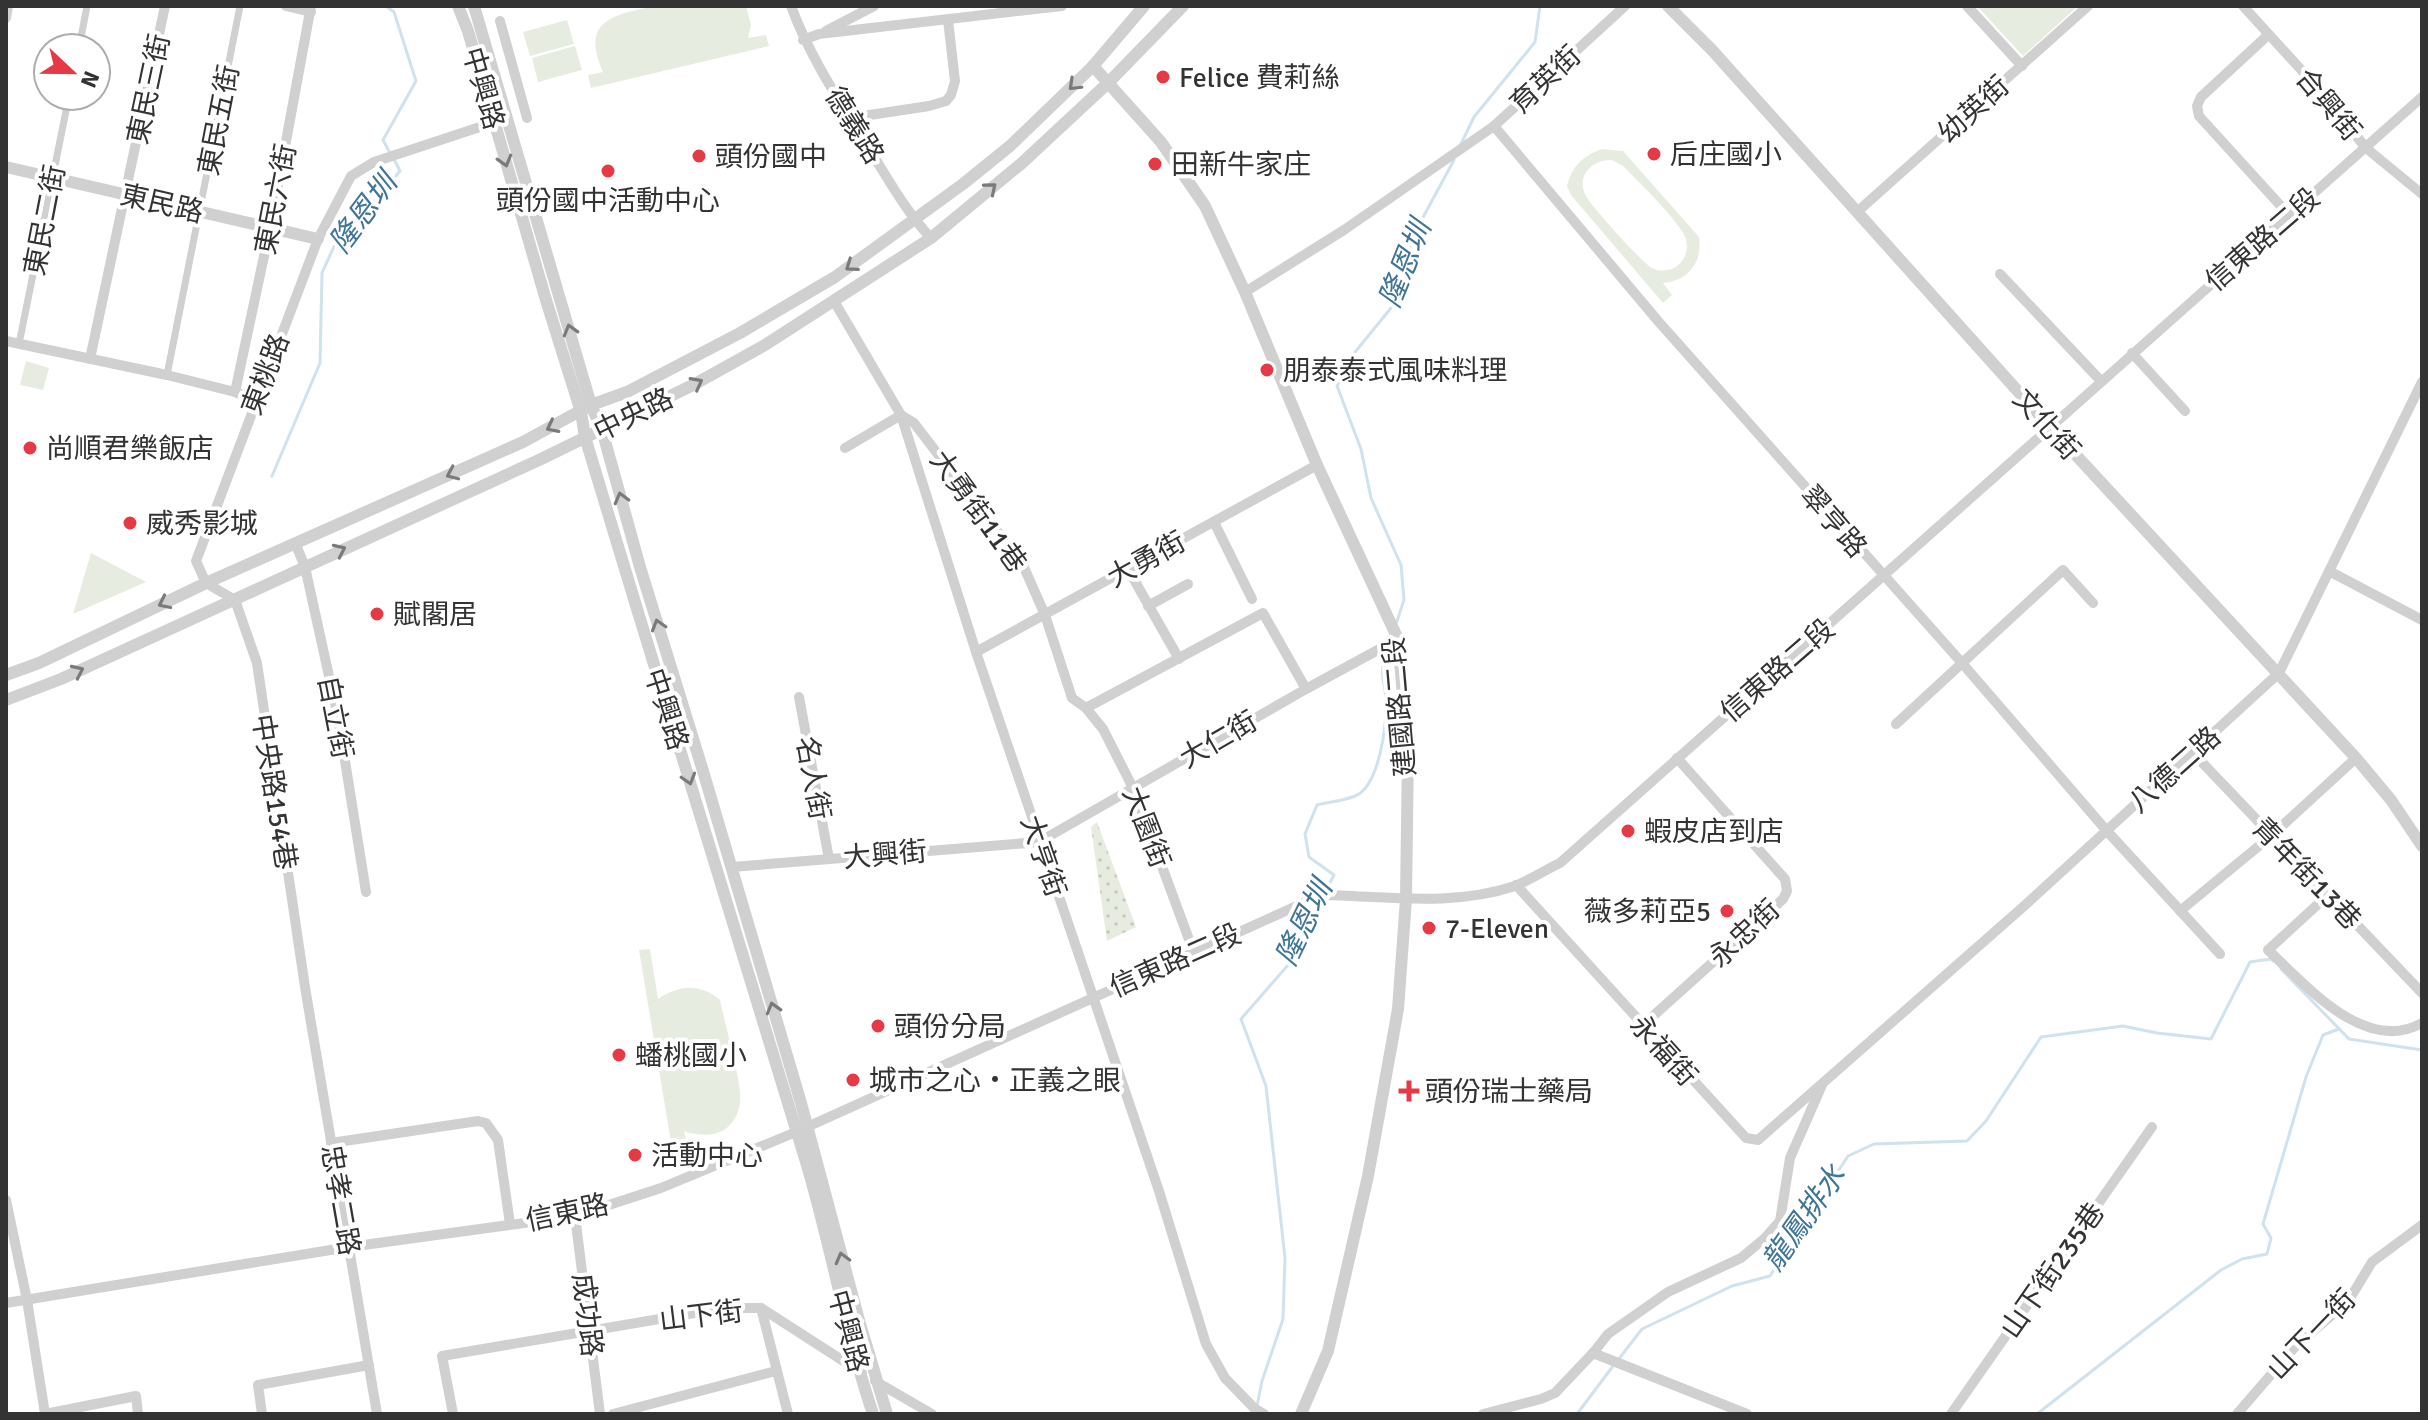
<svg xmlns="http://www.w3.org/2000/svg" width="2428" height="1420" viewBox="0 0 2428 1420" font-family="Signika,'Noto Sans TC',sans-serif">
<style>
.grass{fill:#e6ecdf;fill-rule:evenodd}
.park{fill:url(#park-dots)}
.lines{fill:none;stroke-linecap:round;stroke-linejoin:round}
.stream{stroke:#cfe2ee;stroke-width:3}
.pedestrian{stroke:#d0d0d0;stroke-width:7}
.minor{stroke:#d0d0d0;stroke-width:10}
.tertiary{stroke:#d0d0d0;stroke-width:12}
.oneway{stroke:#7a7a7a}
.poi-dot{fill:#e63946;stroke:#fff;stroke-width:3}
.labels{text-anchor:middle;stroke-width:8;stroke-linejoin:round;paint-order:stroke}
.poi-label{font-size:28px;fill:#333;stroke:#fff;text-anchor:start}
.street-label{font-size:28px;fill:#333;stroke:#fff}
.water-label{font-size:30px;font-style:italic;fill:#3f7597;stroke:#fff}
</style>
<defs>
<pattern id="park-dots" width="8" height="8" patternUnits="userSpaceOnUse" patternTransform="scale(2)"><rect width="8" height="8" fill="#e6ecdf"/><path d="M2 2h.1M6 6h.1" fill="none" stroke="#c6cbc0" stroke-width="1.8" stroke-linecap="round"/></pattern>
</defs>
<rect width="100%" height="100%" fill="#fff"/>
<!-- grass -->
<g class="grass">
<path d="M655 6H746L751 25 748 38 766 35 769 46 591 88 588 75 603 72C580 20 613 15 655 6Z"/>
<path d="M1977 6H2078L2023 56Z"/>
<path d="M567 20 574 44 530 56 523 32Z"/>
<path d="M575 46 582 70 538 82 532 58Z"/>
<path d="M1602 149 1623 151 1699 237C1703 262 1688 281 1663 283L1672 295 1663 303 1571 195 1567 186C1572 166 1583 156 1602 149ZM1612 160 1623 166C1639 182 1675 217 1684 235 1688 242 1688 251 1684 258 1678 269 1664 274 1652 268 1643 264 1591 206 1586 196 1575 176 1593 159 1612 160Z"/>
<path d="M26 361 49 368 43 390 20 385Z"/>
<path d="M91 553 146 582 73 614Z"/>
<path d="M650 949 658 999C679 985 700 983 720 1000 724 1021 743 1086 740 1103 735 1134 710 1140 684 1131L689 1153 674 1160 639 950Z"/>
</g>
<!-- park -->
<path class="park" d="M1097 822 1136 927 1107 941 1091 827Z"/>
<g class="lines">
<!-- stream -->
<g class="stream">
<path d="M386 6 394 12 416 81 383 140 390 153"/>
<path d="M1460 146 1474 117 1535 42 1540 6"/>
<path d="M272 476 320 363 322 273 341 231 376 200 400 171 394 159"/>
<path d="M1396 624 1404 600 1401 565 1371 498 1361 449 1337 386 1351 357 1391 308 1414 234 1454 160"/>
<path d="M1326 891 1334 875 1309 857 1305 834 1317 805C1329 802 1343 801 1355 796 1380 786 1387 723 1386 698 1384 677 1379 677 1386 655"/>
<path d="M2281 969 2349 1039 2422 1050"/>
<path d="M1618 1360 1642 1329 1732 1286 1770 1276 1848 1156 1874 1144 1967 1141 1986 1121 2041 1037 2123 1026 2157 1033 2211 1039 2250 962 2271 959 2273 961"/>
<path d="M1257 1406 1262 1381 1283 1319 1285 1258 1266 1086 1241 1019 1295 957 1322 898"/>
<path d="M1577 1414 1613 1366"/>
<path d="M2037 1414 2221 1270 2242 1259 2267 1254 2271 1238 2263 1224 2306 1077 2323 1035 2339 1029"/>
</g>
<!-- pedestrian -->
<g class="pedestrian">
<path d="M79 48 87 6"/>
<path d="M19 344 69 96"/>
<path d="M167 375 240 6"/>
</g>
<!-- minor -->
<g class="minor">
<path d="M286 6 311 12"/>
<path d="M791 6C810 58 842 105 871 152 890 182 907 213 931 238"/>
<path d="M1967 6 2022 66"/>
<path d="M2243 6 2316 86 2366 148 2422 194"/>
<path d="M6 18 8 6"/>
<path d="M500 21 527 118"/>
<path d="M826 31 874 6"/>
<path d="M2268 35 2201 97 2197 106 2199 116 2289 215"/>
<path d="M803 40 819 34 1062 6"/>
<path d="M850 118 929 106 946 101 951 95 955 81 948 20"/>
<path d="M1494 126 1658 321 1962 663 2106 830 2220 954"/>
<path d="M1857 212 2088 6"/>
<path d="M2000 274 2101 381"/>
<path d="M1245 292 1344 230 1494 126 1625 6"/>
<path d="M834 301 901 415 976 652 1159 1191 1206 1344 1225 1378 1254 1408 1264 1414"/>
<path d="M6 341 167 375 235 392 255 400"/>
<path d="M2132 353 2185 411"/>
<path d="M90 359 165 6"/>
<path d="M235 392 270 228 311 6"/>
<path d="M845 448 901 415 914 423 1023 565 1045 615 1072 698 1086 708 1103 729 1133 788 1194 953"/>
<path d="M1214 522 1252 599"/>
<path d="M296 545 305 567 338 717 366 892"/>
<path d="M1128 569 1179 659"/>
<path d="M2329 571 2422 620"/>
<path d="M1148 606 1188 584"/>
<path d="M976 652 1317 465"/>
<path d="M799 697 829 859"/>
<path d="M1086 708 1263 613 1306 689"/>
<path d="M1896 724 2063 570 2093 603"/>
<path d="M2193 753 2422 993"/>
<path d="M732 867 1039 842 1306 689 1398 639"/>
<path d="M1516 885 1746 1138 1758 1140 2023 907 2279 673 2422 382"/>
<path d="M2328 895 2268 950C2306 985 2365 1055 2422 1023"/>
<path d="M2180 911 2271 836 2356 758"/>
<path d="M1642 1026 1783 899 1787 891 1785 879 1677 758"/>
<path d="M331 1143 478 1121 486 1123 498 1140 510 1224"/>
<path d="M6 1200 27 1300 45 1414"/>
<path d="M575 1216 600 1414"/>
<path d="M6 1303 349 1247 575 1216 661 1188 796 1132 1321 895C1385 896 1452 907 1515 886 1530 880 1545 870 1560 863L2422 97"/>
<path d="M761 1308 788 1414"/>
<path d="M1593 1353 1747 1414"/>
<path d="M875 1381 932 1414"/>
<path d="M45 1414 136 1396 138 1414"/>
<path d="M262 1414 258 1385 369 1365"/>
<path d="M377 1414 305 987 257 663 235 600 206 583 196 561 318 239 351 176 374 162 501 120"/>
<path d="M453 1414 442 1356 724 1308H761L862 1373"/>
<path d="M613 1414 776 1371"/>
<path d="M1483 1414 1541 1399 1555 1393 1593 1353 1608 1334 1668 1292 1741 1258 1765 1238 1780 1221 1790 1158 1822 1085"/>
<path d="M1951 1414 2152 1127"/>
<path d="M2237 1414 2294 1348 2349 1300 2372 1262 2422 1225"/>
</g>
<!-- tertiary -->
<g class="tertiary">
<path d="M458 6 468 31 546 300 581 412 585 437C658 679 732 921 806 1162 831 1245 845 1331 873 1414"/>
<path d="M474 6 591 405 602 430 640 567 703 771 801 1103 860 1324 887 1414"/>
<path d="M1668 6 1712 50 2049 426 2356 758 2391 800 2422 846"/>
<path d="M1093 66 1161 142 1205 206 1245 292 1317 465 1398 639 1408 752 1406 899 1398 1009 1368 1176 1328 1351 1301 1414"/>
<path d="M6 167 318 239"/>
<path d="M6 675 39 663 206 583 523 442 591 405 627 392 740 333 835 277 963 184 1010 146 1093 66 1144 6"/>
<path d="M6 700 61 679 539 460 693 385 765 345 931 238 1022 163 1108 83 1183 6"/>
</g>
</g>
<!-- one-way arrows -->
<defs><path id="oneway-chevron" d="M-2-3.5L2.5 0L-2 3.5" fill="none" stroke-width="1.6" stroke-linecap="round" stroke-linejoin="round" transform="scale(2)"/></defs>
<g class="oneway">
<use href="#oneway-chevron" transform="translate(1074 85) rotate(136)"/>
<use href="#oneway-chevron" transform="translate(505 161) rotate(74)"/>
<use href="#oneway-chevron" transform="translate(991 188) rotate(-40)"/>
<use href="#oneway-chevron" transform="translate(851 266) rotate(145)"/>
<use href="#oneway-chevron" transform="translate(570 330) rotate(-106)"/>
<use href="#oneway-chevron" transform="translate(697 383) rotate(-28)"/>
<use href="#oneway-chevron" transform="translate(552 427) rotate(153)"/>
<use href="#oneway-chevron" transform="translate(452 474) rotate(156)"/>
<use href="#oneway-chevron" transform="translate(621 498) rotate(-105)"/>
<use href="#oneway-chevron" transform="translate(340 550) rotate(-25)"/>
<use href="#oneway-chevron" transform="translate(164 603) rotate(154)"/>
<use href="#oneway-chevron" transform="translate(658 625) rotate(-107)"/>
<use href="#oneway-chevron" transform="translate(78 671) rotate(-25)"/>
<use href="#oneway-chevron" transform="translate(689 779) rotate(73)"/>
<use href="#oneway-chevron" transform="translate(773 1008) rotate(-106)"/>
<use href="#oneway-chevron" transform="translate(842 1258) rotate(-105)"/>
</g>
<!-- markers -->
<g class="poi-dot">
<circle cx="1163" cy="77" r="8"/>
<circle cx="1654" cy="154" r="8"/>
<circle cx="699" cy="156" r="8"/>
<circle cx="1155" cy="164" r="8"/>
<circle cx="608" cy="171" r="8"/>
<circle cx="1267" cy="370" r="8"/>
<circle cx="30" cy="448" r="8"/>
<circle cx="130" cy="523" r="8"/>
<circle cx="377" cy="614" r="8"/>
<circle cx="1628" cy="831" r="8"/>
<circle cx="1727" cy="911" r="8"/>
<circle cx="1429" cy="928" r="8"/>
<circle cx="878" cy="1026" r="8"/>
<circle cx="619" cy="1055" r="8"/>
<circle cx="853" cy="1080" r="8"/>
<path d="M1405 1079h8v8h8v8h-8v8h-8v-8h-8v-8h8z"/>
<circle cx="635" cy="1155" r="8"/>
</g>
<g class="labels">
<!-- poi labels -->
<g class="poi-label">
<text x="1179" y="87">Felice 費莉絲</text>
<text x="1670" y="164">后庄國小</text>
<text x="715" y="166">頭份國中</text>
<text x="1171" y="174">田新牛家庄</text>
<text x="608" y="210" text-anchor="middle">頭份國中活動中心</text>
<text x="1283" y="380">朋泰泰式風味料理</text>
<text x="46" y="458">尚順君樂飯店</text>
<text x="146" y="533">威秀影城</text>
<text x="393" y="624">賦閣居</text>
<text x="1644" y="841">蝦皮店到店</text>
<text x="1711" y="921" text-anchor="end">薇多莉亞5</text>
<text x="1445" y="938">7-Eleven</text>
<text x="894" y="1036">頭份分局</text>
<text x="635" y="1065">蟠桃國小</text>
<text x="869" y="1090">城市之心‧正義之眼</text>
<text x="1425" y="1101">頭份瑞士藥局</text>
<text x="651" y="1165">活動中心</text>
</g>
<!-- street labels -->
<g class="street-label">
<text transform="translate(1545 79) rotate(-43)" y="10">育英街</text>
<text transform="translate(484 88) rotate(74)" y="10">中興路</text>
<text transform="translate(148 89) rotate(-78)" y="10">東民三街</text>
<text transform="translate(2329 104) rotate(50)" y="10">合興街</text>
<text transform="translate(1973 109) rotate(-42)" y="10">幼英街</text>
<text transform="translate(218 120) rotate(-79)" y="10">東民五街</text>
<text transform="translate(855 125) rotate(58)" y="10">德義路</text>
<text transform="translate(275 199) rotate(-79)" y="10">東民六街</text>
<text transform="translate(162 203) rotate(13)" y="10">東民路</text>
<text transform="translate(44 220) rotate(-79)" y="10">東民二街</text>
<text transform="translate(2262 239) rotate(-41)" y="10">信東路二段</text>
<text transform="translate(265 374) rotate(-69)" y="10">東桃路</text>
<text transform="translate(633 414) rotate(-26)" y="10">中央路</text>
<text transform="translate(2047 424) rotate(48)" y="10">文化街</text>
<text transform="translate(979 511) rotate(54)" y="10">大勇街11巷</text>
<text transform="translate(1834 521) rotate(49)" y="10">翠亨路</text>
<text transform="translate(1146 559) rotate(-29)" y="10">大勇街</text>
<text transform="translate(1777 670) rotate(-41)" y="10">信東路二段</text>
<text transform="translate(1399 707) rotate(-95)" y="10">建國路二段</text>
<text transform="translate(667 709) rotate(72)" y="10">中興路</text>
<text transform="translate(336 717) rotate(79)" y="10">自立街</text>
<text transform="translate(1218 739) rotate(-30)" y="10">大仁街</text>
<text transform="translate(2174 769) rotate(-42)" y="10">八德二路</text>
<text transform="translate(814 778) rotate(80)" y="10">名人街</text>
<text transform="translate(275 792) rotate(81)" y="10">中央路154巷</text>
<text transform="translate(1147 827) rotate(69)" y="10">大園街</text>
<text transform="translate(885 854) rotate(-5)" y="10">大興街</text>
<text transform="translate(1044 856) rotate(71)" y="10">大亨街</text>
<text transform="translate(2307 873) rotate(46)" y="10">青年街13巷</text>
<text transform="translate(1744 933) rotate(-43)" y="10">永忠街</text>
<text transform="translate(1175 960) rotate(-24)" y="10">信東路二段</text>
<text transform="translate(1664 1050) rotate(48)" y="10">永福街</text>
<text transform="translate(341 1200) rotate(80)" y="10">忠孝二路</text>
<text transform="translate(567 1212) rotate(-12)" y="10">信東路</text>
<text transform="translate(2052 1270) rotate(-55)" y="10">山下街235巷</text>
<text transform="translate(588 1315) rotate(83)" y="10">成功路</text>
<text transform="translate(701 1315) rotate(-7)" y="10">山下街</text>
<text transform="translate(849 1331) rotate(75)" y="10">中興路</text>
<text transform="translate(2311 1334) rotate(-46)" y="10">山下一街</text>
</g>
<!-- water labels -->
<g class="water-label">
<text transform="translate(363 213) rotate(-53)" y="10">隆恩圳</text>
<text transform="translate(1405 264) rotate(-68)" y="10">隆恩圳</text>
<text transform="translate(1304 923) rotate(-64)" y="10">隆恩圳</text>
<text transform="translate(1804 1218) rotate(-55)" y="10">龍鳳排水</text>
</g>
</g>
<!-- border -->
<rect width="2428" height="1420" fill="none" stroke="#333333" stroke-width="16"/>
<!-- north arrow -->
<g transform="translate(72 72) rotate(112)"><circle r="38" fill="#ffffff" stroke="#adadad" stroke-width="2"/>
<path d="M0-6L14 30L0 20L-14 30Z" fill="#e63946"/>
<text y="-12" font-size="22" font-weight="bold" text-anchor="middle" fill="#333333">N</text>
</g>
</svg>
